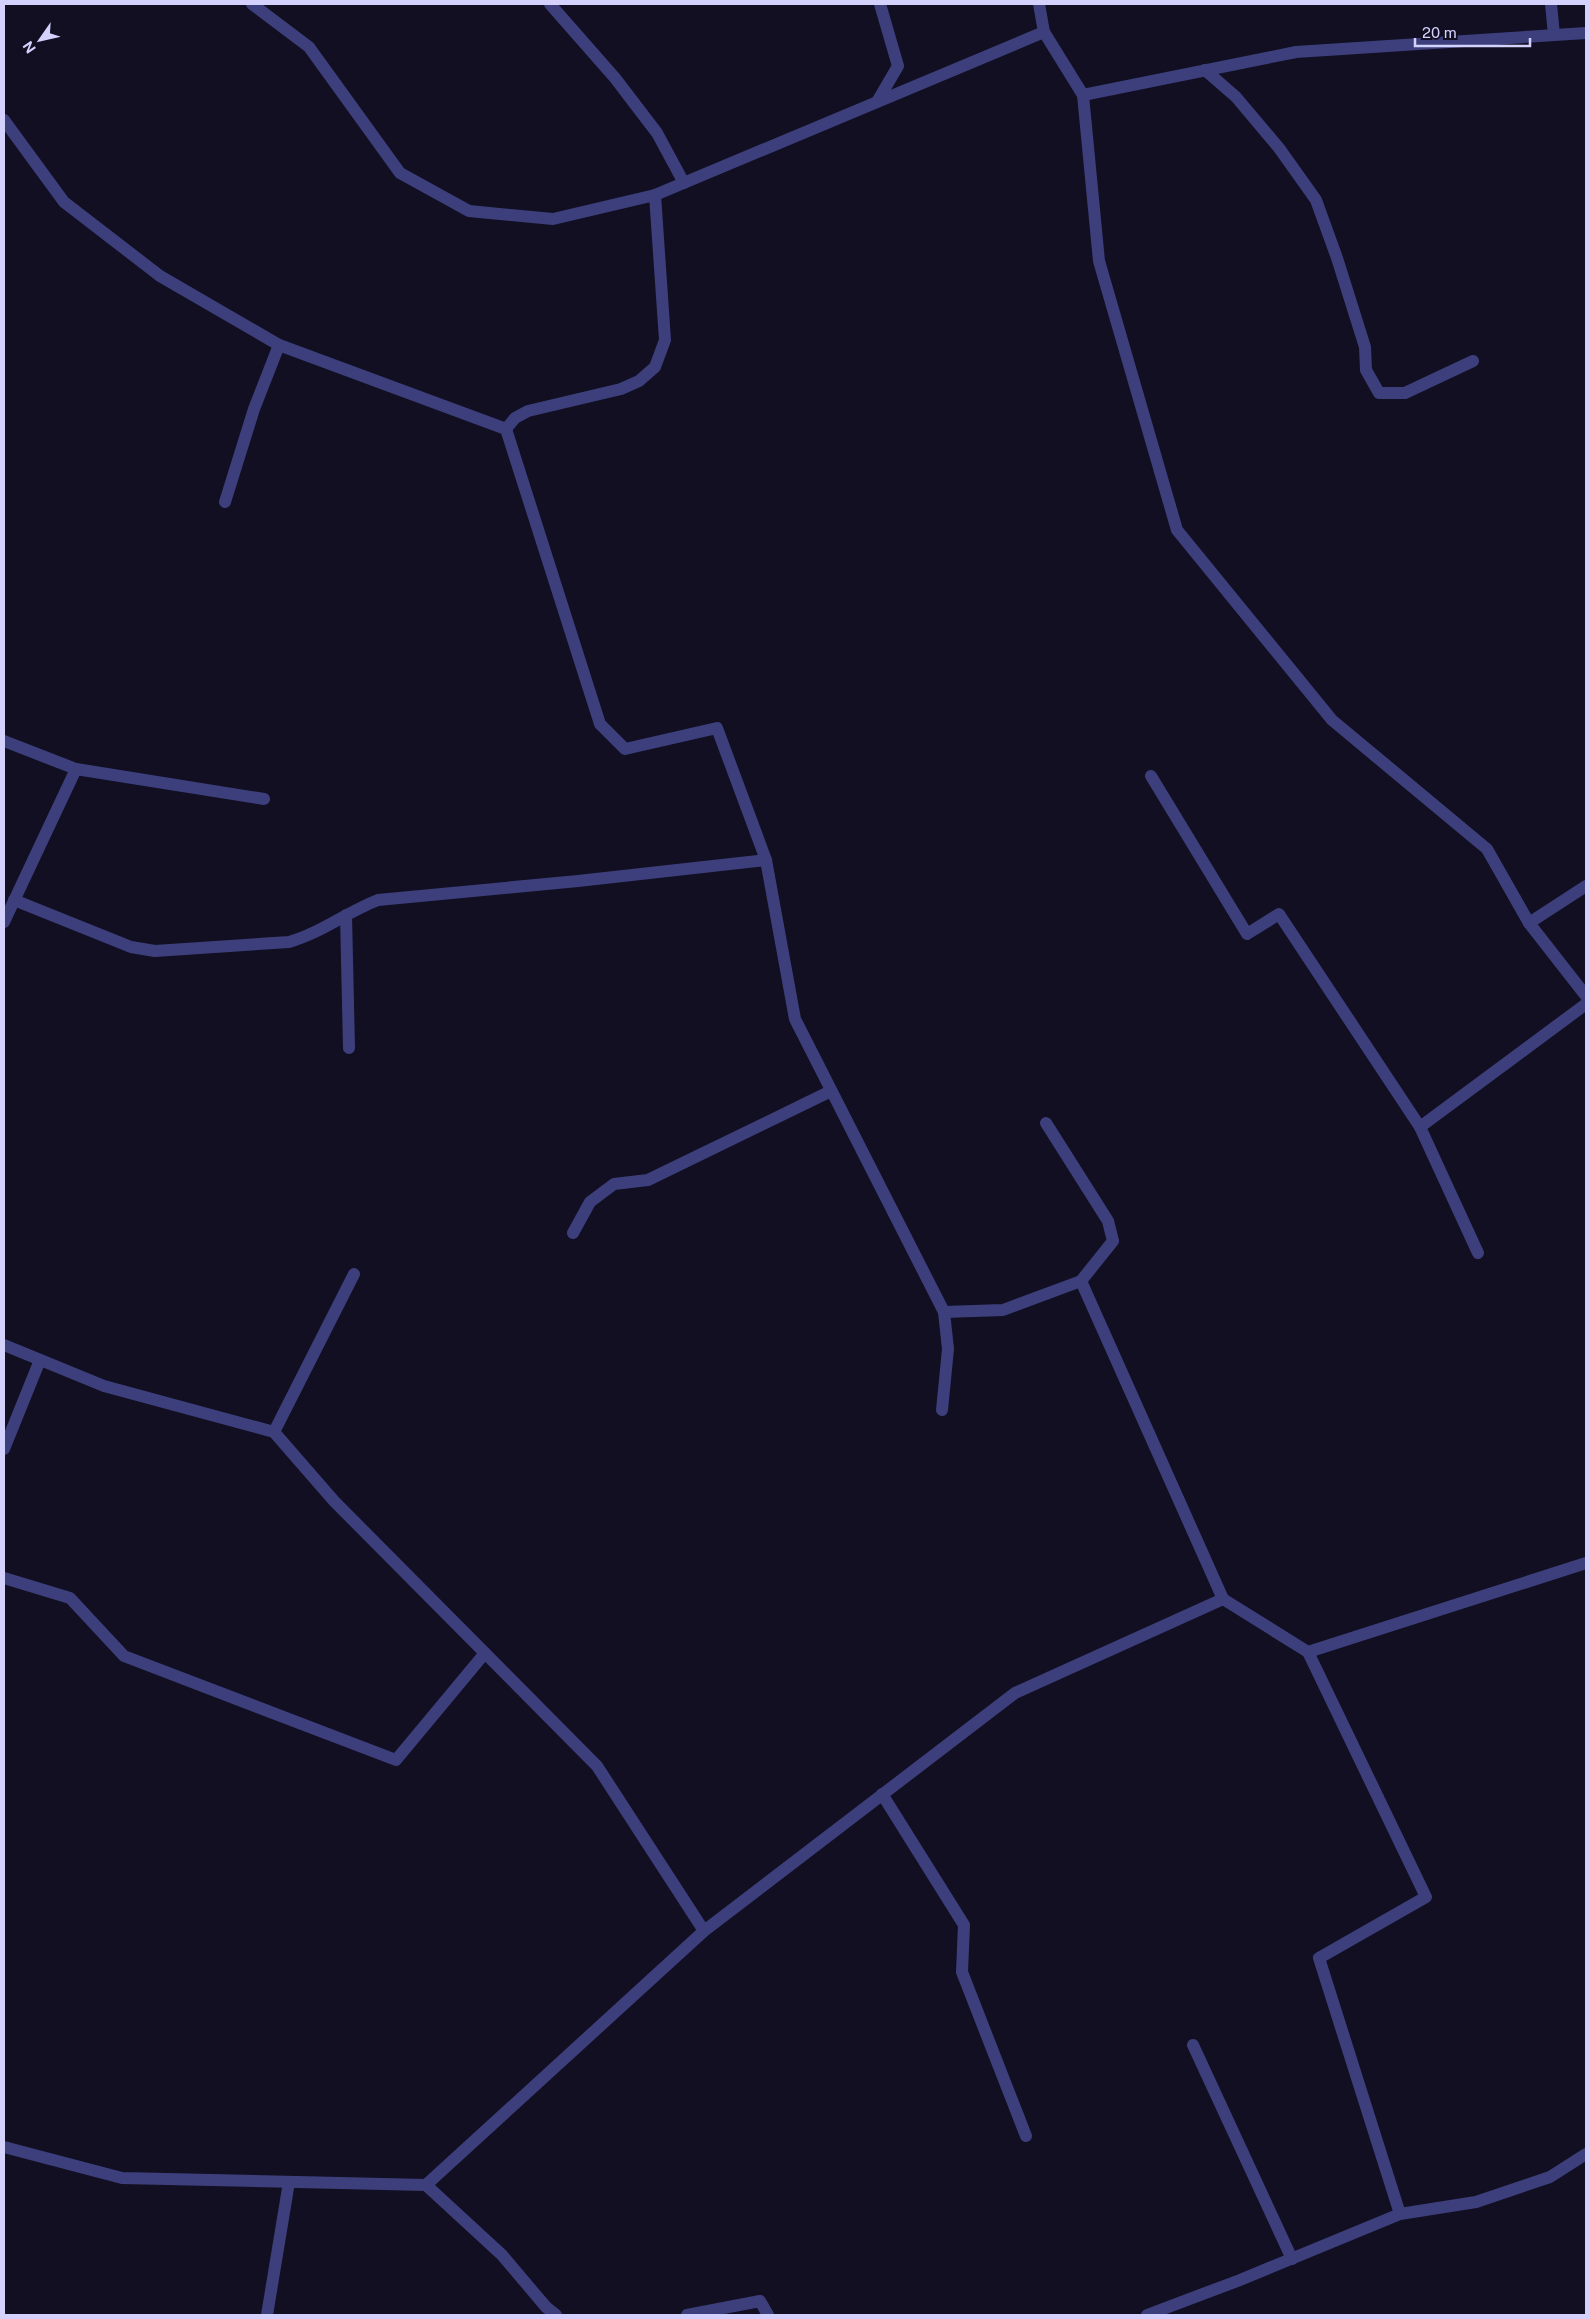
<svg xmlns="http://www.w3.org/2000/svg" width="1590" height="2319" viewBox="0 0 1590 2319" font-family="'Public Sans',sans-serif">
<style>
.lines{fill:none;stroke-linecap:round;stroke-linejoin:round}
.minor{stroke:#3d3f7d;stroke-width:12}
</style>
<rect width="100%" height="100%" fill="#110f21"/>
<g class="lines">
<!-- minor -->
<g class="minor">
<path d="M252 4 309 47 400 173 469 211 553 219 655 195 1044 32"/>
<path d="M550 4 615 78 657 133 684 183"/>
<path d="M1039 4 1044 32 1083 95 1099 261 1177 530 1332 720 1487 849 1529 923 1586 996"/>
<path d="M1551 4 1554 35"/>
<path d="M1205 70 1236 97 1279 148 1316 200 1337 258 1365 347 1366 370 1379 393H1405L1473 361"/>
<path d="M1083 95 1296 52 1586 33"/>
<path d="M877 102 898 66 880 4"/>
<path d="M4 120 64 202 160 276 279 345 506 429 600 724 625 749 717 728 766 860 795 1019 944 1312 1003 1310 1081 1281 1223 1599"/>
<path d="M506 429 515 418 528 411 621 389 639 381 655 367 665 340 655 195"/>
<path d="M225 502 254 409 279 345"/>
<path d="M4 741 76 769 264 799"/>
<path d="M1151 776 1247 934 1279 914 1420 1127 1478 1253"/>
<path d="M14 900 131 947 155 951 289 942C321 933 347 912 378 900L578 881 766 860"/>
<path d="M346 915 349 1048"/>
<path d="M4 922 76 769"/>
<path d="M1529 923 1586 886"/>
<path d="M1046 1123 1108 1221 1113 1241 1081 1281"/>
<path d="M1420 1127 1586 1004"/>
<path d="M573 1233 590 1202 614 1184 648 1180 831 1091"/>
<path d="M4 1345 104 1386 274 1432 334 1501 597 1766 704 1931"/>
<path d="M942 1410 948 1349 944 1312"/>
<path d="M274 1432 354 1274"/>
<path d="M4 1449 40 1360"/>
<path d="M4 1578 70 1598 124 1656 396 1760 485 1653"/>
<path d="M1308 1652 1426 1897 1319 1958 1400 2214"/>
<path d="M882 1794 964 1925 962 1972 1026 2136"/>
<path d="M1193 2045 1292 2259"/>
<path d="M4 2147 122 2178 426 2185 704 1931 1015 1693 1223 1599 1308 1652 1586 1563"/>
<path d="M426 2185 502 2255 546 2307 556 2315"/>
<path d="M267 2315 289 2182"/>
<path d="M687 2315 760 2301 768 2315"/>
<path d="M1147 2315 1240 2280 1400 2214 1476 2202 1550 2177 1586 2154"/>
</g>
</g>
<!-- border -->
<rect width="1590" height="2319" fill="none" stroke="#d4d2fc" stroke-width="10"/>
<!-- north arrow -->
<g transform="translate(40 40) rotate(236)" stroke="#110f21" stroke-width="4" paint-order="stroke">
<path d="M0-4L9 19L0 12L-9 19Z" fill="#d4d2fc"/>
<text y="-8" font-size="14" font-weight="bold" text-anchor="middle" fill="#d4d2fc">N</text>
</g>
<!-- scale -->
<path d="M1415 38v8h115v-8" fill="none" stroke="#d4d2fc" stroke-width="2.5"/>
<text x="1422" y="38" font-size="15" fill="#d4d2fc" stroke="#110f21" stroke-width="4" paint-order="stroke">20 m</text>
</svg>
